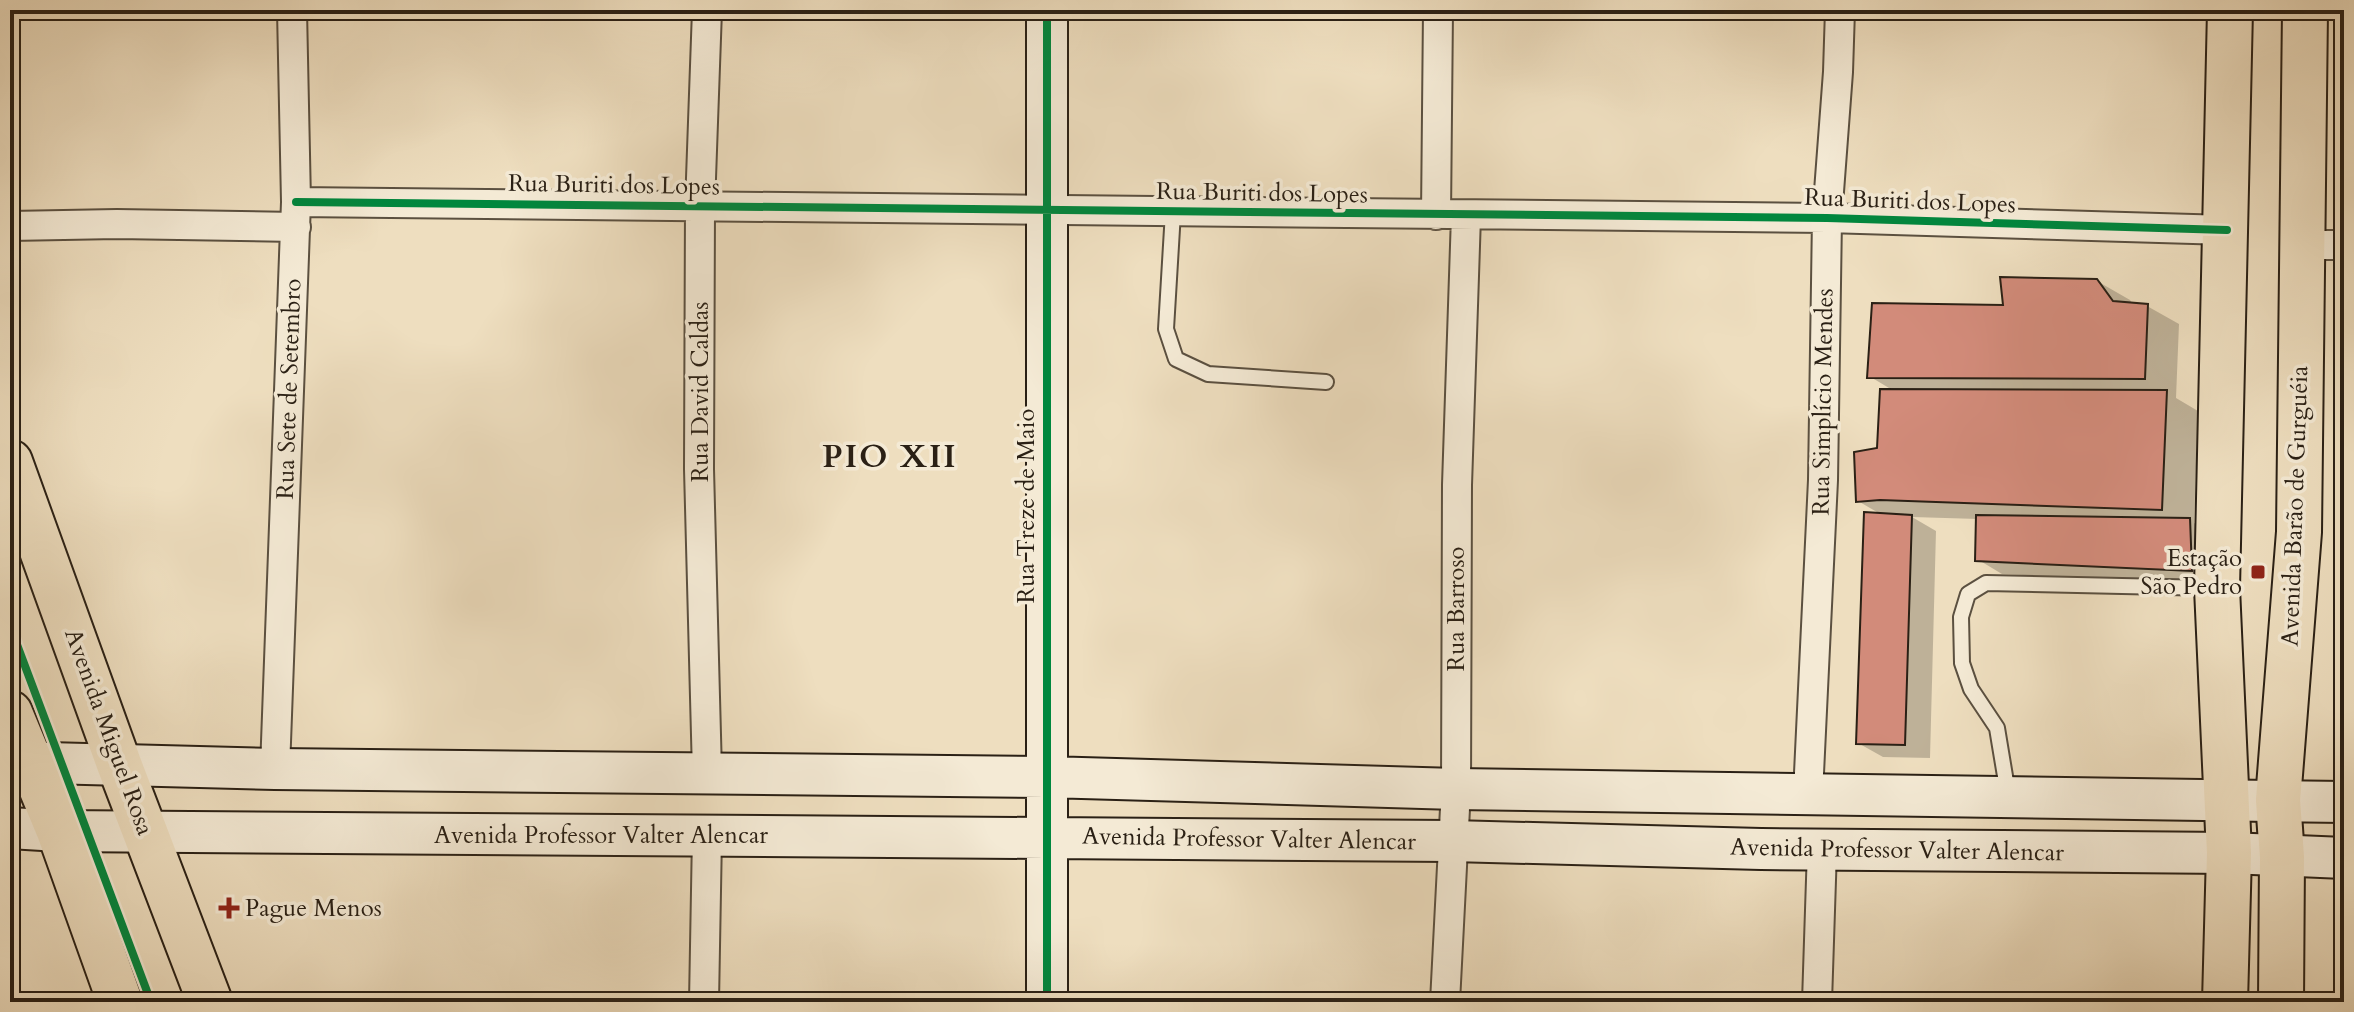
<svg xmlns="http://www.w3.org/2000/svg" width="2354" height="1012" font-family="Cardo,serif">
<rect width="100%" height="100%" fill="#eedebf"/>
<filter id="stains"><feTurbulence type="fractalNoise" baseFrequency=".0025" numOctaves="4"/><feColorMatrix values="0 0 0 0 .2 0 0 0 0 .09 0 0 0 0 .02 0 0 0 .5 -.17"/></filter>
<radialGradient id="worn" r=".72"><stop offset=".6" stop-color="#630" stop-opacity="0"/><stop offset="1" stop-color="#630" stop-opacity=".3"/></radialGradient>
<path fill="#0003" d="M2097,281L2130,300L2133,305L2147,306L2179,324L2176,398L2198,411L2194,523L2215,535L2217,584L2002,574L1977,559L1978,519L1912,517L1936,531L1930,758L1883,757L1858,743L1882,515L1858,501L1879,450L1894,391L1869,376L2005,307Z"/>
<path fill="#d28b7a" stroke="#2a2015" stroke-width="2" d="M2000,277L2097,279L2113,301L2148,304L2145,379L1867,378L1872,303L2003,305Z
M1880,389L2167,390L2162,510L1880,500L1856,502L1854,452L1877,448Z
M1864,512L1912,515L1905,745L1856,744Z
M1976,515L2190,518L2192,571L1975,561Z"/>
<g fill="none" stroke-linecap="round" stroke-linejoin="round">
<g stroke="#5b5040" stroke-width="18">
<path id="lane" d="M1173,212L1166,329L1176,359L1208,374L1326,382
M2008,794L1997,728L1971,689L1962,663L1961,617L1968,594L1986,583L2212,588"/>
</g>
<g stroke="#5b5040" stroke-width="32">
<path id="street" d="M296,202L1827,218L2227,230
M1436,215L1438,10
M10,226L117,224L296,227
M2302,245H2344
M275,769L296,202L292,10
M707,773L699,469L700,206L707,10
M1808,794L1823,480L1827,218L1838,72L1840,10
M704,1002L707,835
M1445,1002L1456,789L1457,485L1466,216
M1817,1002L1822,849"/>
</g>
<g stroke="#2a2015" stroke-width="44">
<path id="secondary" d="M10,762L275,769L1047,777L1456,789L2344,802
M10,828L59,831L1452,841L1761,849L2229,853L2344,858
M1047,1002V10"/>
</g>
<g stroke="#2a2015" stroke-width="48">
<path id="primary" d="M10,462L119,764L210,1002
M10,713L59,831L120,1002
M2225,1002L2229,853L2217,588L2230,10
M2281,1002L2282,857L2278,800L2299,532L2305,10"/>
</g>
<use href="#lane" stroke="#f4ead5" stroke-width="14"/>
<use href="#street" stroke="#f4ead5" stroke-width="28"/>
<use href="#secondary" stroke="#f4ead5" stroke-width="40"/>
<use href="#primary" stroke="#eedebf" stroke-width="44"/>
<g stroke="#f4ead5" stroke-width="13">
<path id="cycleway" d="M296,202L1827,218L2227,230
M10,626L151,1002
M1047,1002V10"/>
</g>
<use href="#cycleway" stroke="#00873e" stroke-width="8"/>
</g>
<g fill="#8f2418" stroke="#f4ead5" stroke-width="3">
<rect x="2250" y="564" width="16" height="16" rx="4"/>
<path d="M225 896h8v8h8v8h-8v8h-8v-8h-8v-8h8z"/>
</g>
<g text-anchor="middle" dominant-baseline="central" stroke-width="7" stroke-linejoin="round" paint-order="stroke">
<g font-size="24" fill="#2a2015" stroke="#f4ead5">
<text transform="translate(614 185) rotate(1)">Rua Buriti dos Lopes</text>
<text transform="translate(1262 193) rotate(1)">Rua Buriti dos Lopes</text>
<text transform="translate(1910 201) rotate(2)">Rua Buriti dos Lopes</text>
<text transform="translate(289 389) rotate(-88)">Rua Sete de Setembro</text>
<text transform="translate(700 392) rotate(-90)">Rua David Caldas</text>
<text transform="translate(1823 402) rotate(-89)">Rua Simplício Mendes</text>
<text transform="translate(1026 506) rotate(-90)">Rua Treze de Maio</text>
<text transform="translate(2295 506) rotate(-88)">Avenida Barão de Gurguéia</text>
<text transform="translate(1456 609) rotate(-90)">Rua Barroso</text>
<text transform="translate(109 732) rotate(70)">Avenida Miguel Rosa</text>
<text x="601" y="835">Avenida Professor Valter Alencar</text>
<text transform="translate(1249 839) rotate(1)">Avenida Professor Valter Alencar</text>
<text transform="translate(1897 850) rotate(1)">Avenida Professor Valter Alencar</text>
</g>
<g font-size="24" fill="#2a2015" stroke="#f4ead5" text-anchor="end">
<text x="2242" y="558">Estação<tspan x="2242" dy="28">São Pedro</tspan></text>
<text x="245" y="908" text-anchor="start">Pague Menos</text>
</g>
<g font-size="32" font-weight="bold" letter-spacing="2" fill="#2a2015" stroke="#f4ead5">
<text x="890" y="457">PIO XII</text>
</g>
</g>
<rect width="2354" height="1012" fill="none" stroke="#eedebf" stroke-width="40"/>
<rect x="12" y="12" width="2330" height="988" fill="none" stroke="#2a2015" stroke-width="4"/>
<rect x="20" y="20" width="2314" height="972" fill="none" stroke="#2a2015" stroke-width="2"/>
<rect width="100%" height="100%" filter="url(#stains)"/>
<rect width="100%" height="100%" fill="url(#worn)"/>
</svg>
